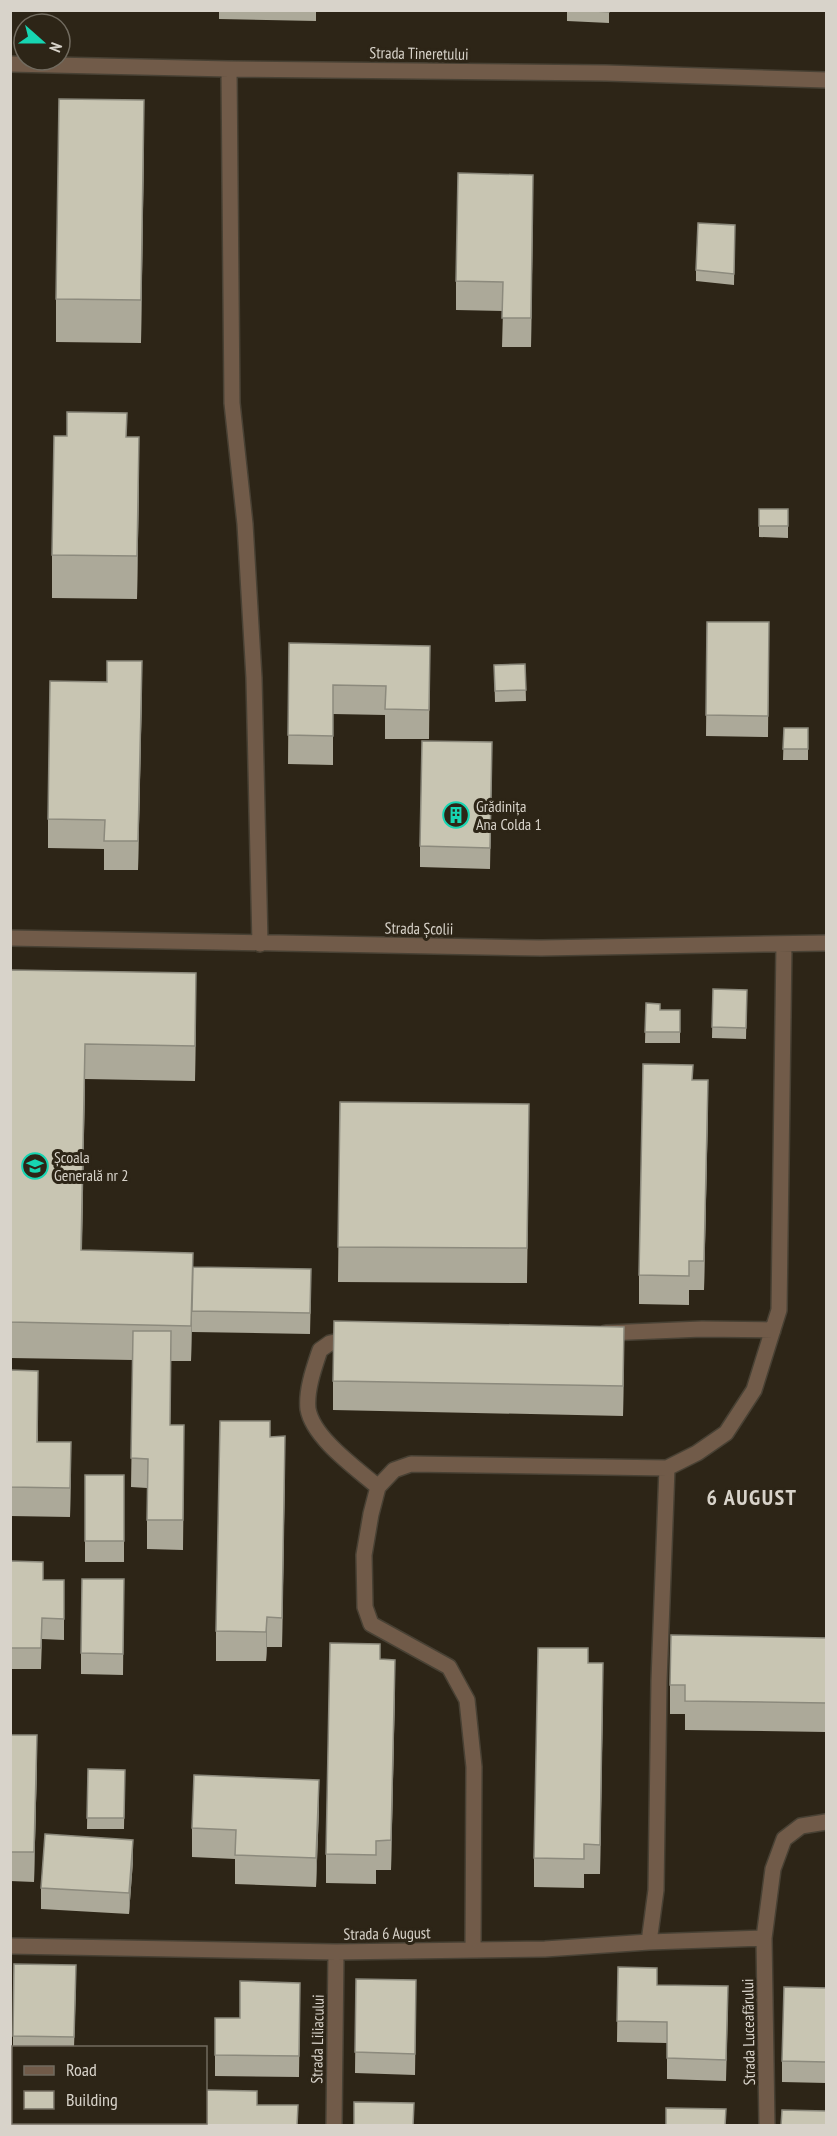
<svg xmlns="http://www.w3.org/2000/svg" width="837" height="2136" font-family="'PT Sans Narrow',sans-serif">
<rect width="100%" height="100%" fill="#2d2517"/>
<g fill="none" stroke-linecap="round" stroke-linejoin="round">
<g stroke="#484134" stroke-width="18">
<path id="minor" d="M10,64L229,69L606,73L826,80
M229,69L232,403L245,524L254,678L260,944
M10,938L541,948L826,943
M606,1333L702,1329L773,1330
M354,1338L330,1343L320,1350C314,1368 306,1390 308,1409C313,1438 356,1468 378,1487
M649,1942L656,1890L659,1681L667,1468
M10,1946L336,1952L545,1949L649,1942L764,1938
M473,1950L474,1767L467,1700L449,1667L371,1624L365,1607L364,1555L371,1514L378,1487L394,1470L411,1464L667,1468L697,1453L726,1433L754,1390L779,1310L784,944
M334,2126L336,1952
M767,2126L764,1938L773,1869L784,1839L801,1826L826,1822"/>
</g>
<use href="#minor" stroke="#715b49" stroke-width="15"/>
</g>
<path fill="#aca999" d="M219,10H316V21L219,19Z
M560,10H609V23L567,21V11Z
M144,143L141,343L56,342V299Z
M533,204L531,347H502L503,311L456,310V281Z
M735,225L734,285L696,281V270Z
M127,437L139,480L137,599L52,598V555Z
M759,509H788V538L759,537Z
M707,622H769L768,737L706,736Z
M289,643L430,646L429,739H385V715L333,714V765L288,764Z
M525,664L526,701L495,702L494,665Z
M142,690L138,870H104V849L48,848V819Z
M784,728H808V760H783Z
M492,763L490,869L420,867V846Z
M10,970L196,1009L195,1081L85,1079L82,1250L193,1267L311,1290L310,1334L192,1332V1326L191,1361H171L170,1425L184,1454L183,1550L147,1549V1488L131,1487L133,1360L10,1358Z
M713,989L747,990L746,1039L712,1038Z
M646,1003L660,1010H680V1043H645Z
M693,1080L708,1109L704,1290H689V1305L639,1304V1275Z
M340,1102L529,1139L527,1283L338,1282Z
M624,1356L623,1416L333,1410V1381Z
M10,1370L38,1371V1442L71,1471L70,1517L10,1516Z
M270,1437L285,1466L282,1647H267L266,1661H216V1631Z
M85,1475H124V1562H85Z
M10,1561L43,1580H64V1640L42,1639L41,1669H10Z
M124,1579L123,1675L81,1674V1653Z
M826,1638V1732L685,1730V1714H670V1685Z
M588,1663L603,1693L600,1874H584V1888L534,1887V1858Z
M395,1689L391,1870H376V1884L326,1883V1854Z
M10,1735L37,1764L34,1882L10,1881Z
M88,1769L125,1770L124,1829H87Z
M319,1809L316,1887L235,1884V1859L192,1857V1828Z
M133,1861L129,1914L41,1909V1888Z
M618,1967L657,1985L728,2007L726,2081L667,2079V2043L617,2042Z
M356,1979L416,2001L415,2075L355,2073Z
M76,1986L74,2048H14V2057H13V2036Z
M826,1988V2083L782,2082V2061Z
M300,2004L299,2077L215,2076V2018H240Z"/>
<path fill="#8c8a7d" d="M144,100V143L141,343V300Z
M533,175V204L531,347V318Z
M139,437V480L137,599V556Z
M142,661V690L138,870V841Z
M196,973V1009L195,1081V1046Z
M85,1044V1079L81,1286V1250Z
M708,1080V1109L704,1290V1261Z
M193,1253L192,1311L191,1361V1326Z
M624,1327V1356L623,1416V1386Z
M285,1436V1466L282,1647V1618Z
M71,1442V1471L70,1517V1488Z
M267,1617V1647L266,1661V1632Z
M395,1660V1689L391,1870V1840Z
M603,1663V1693L600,1874V1845Z
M37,1735V1764L34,1882V1852Z
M319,1780V1809L316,1887V1858Z
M133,1840V1861L129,1914V1893Z"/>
<path fill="#c8c5b2" stroke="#8c8a7d" stroke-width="1.5" d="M579,10H609V12Z
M59,99L144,100L141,300L56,299Z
M458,173L533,175L531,318H502L503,282L456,281Z
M698,223L735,225L734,274L696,270Z
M67,412L127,413L126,437H139L137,556L52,555L54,436H67Z
M759,509H788V526H759Z
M707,622H769L768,716L706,715Z
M289,643L430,646L429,710L385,709L386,686L333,685V736L288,735Z
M107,661H142L138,841H104L105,820L48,819L50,681L107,682Z
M525,664L526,690L495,691L494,665Z
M784,728H808V749H783Z
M422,741L492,742L490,848L420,846Z
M10,970L196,973L195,1046L85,1044L81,1250L193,1253L191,1326L10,1322Z
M713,989L747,990L746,1028L712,1027Z
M646,1003L660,1004V1010H680V1032H645Z
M643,1064L693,1065L692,1080H708L704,1261H689V1276L639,1275Z
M340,1102L529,1104L527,1248L338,1247Z
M193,1267L311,1269L310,1313L192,1311Z
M334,1321L624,1327L623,1386L333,1381Z
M133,1331H171L170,1425H184L183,1520H147L148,1459L131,1458Z
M10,1370L38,1371L37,1442H71L70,1488L10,1487Z
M220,1421H270V1437L285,1436L282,1618L267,1617L266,1632L216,1631Z
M85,1475H124V1541H85Z
M10,1561L43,1562V1580H64V1619L42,1618L41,1648H10Z
M82,1579H124L123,1654L81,1653Z
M671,1635L826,1638V1703L685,1701V1685H670Z
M330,1643L380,1644V1659L395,1660L391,1840L376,1841V1855L326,1854Z
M538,1648H588V1663H603L600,1845L584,1844V1859L534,1858Z
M10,1735H37L34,1852H10Z
M88,1769L125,1770L124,1818H87Z
M194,1775L319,1780L316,1858L235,1855L236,1830L192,1828Z
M45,1834L133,1840L129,1893L41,1888Z
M14,1964L76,1965L74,2037L13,2036Z
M618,1967L657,1968V1985L728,1986L726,2060L667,2058V2022L617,2021Z
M356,1979L416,1980L415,2054L355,2052Z
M240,1981L300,1983L299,2056L215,2055V2018H240Z
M784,1987L826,1988V2062L782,2061Z
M206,2090L257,2091V2105H298L297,2126H188L189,2122H206Z
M354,2102L414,2103L413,2126H354Z
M666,2108L726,2109L725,2126H666Z
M782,2110L826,2111V2126H781Z"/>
<defs>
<g id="building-ring" transform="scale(1.35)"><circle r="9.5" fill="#2d2517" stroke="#17d5b2" stroke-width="1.5"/><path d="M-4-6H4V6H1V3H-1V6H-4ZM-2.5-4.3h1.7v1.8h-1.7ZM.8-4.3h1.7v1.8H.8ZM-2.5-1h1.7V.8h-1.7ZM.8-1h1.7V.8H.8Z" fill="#17d5b2"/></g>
<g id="school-ring" transform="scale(1.35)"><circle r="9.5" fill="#2d2517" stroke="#17d5b2" stroke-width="1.5"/><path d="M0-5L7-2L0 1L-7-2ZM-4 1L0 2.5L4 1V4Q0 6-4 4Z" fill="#17d5b2"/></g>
</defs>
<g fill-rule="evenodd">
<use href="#building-ring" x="456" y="815"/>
<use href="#school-ring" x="35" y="1166"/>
</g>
<g text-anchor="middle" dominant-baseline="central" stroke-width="6" stroke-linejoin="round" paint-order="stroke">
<g font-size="16" fill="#d8d3ca" stroke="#2d2517">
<text transform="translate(419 53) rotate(1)">Strada Tineretului</text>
<text transform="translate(419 928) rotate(1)">Strada Școlii</text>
<text transform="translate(387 1933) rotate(-1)">Strada 6 August</text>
<text transform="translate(748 2032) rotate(-91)">Strada Luceafărului</text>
<text transform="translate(317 2039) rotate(-89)">Strada Liliacului</text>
</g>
<g font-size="16" fill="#d8d3ca" stroke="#2d2517" text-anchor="start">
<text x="476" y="806">Grădinița<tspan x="476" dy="18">Ana Colda 1</tspan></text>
<text x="54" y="1157">Școala<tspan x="54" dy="18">Generală nr 2</tspan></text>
</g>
<g font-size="22" font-weight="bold" letter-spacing="1.5" fill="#d8d3ca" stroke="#2d2517">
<text x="752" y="1497">6 AUGUST</text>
</g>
</g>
<rect width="837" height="2136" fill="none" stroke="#d8d3ca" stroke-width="24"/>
<rect x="12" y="2046" width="195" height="78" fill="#2d2517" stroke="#716b5f" stroke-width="1.5"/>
<rect x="24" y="2066" width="30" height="9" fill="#715b49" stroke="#716b5f" stroke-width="1.5"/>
<text x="66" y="2076" font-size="18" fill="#d8d3ca">Road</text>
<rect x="24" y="2091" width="30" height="18" fill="#c8c5b2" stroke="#716b5f" stroke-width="1.5"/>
<text x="66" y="2106" font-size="18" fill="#d8d3ca">Building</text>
<g transform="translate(42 42) rotate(111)"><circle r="28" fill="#2d2517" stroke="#716b5f" stroke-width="1.5"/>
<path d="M0-4.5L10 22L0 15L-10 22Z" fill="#17d5b2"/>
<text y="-9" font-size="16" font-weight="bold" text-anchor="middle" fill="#d8d3ca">N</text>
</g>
</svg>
